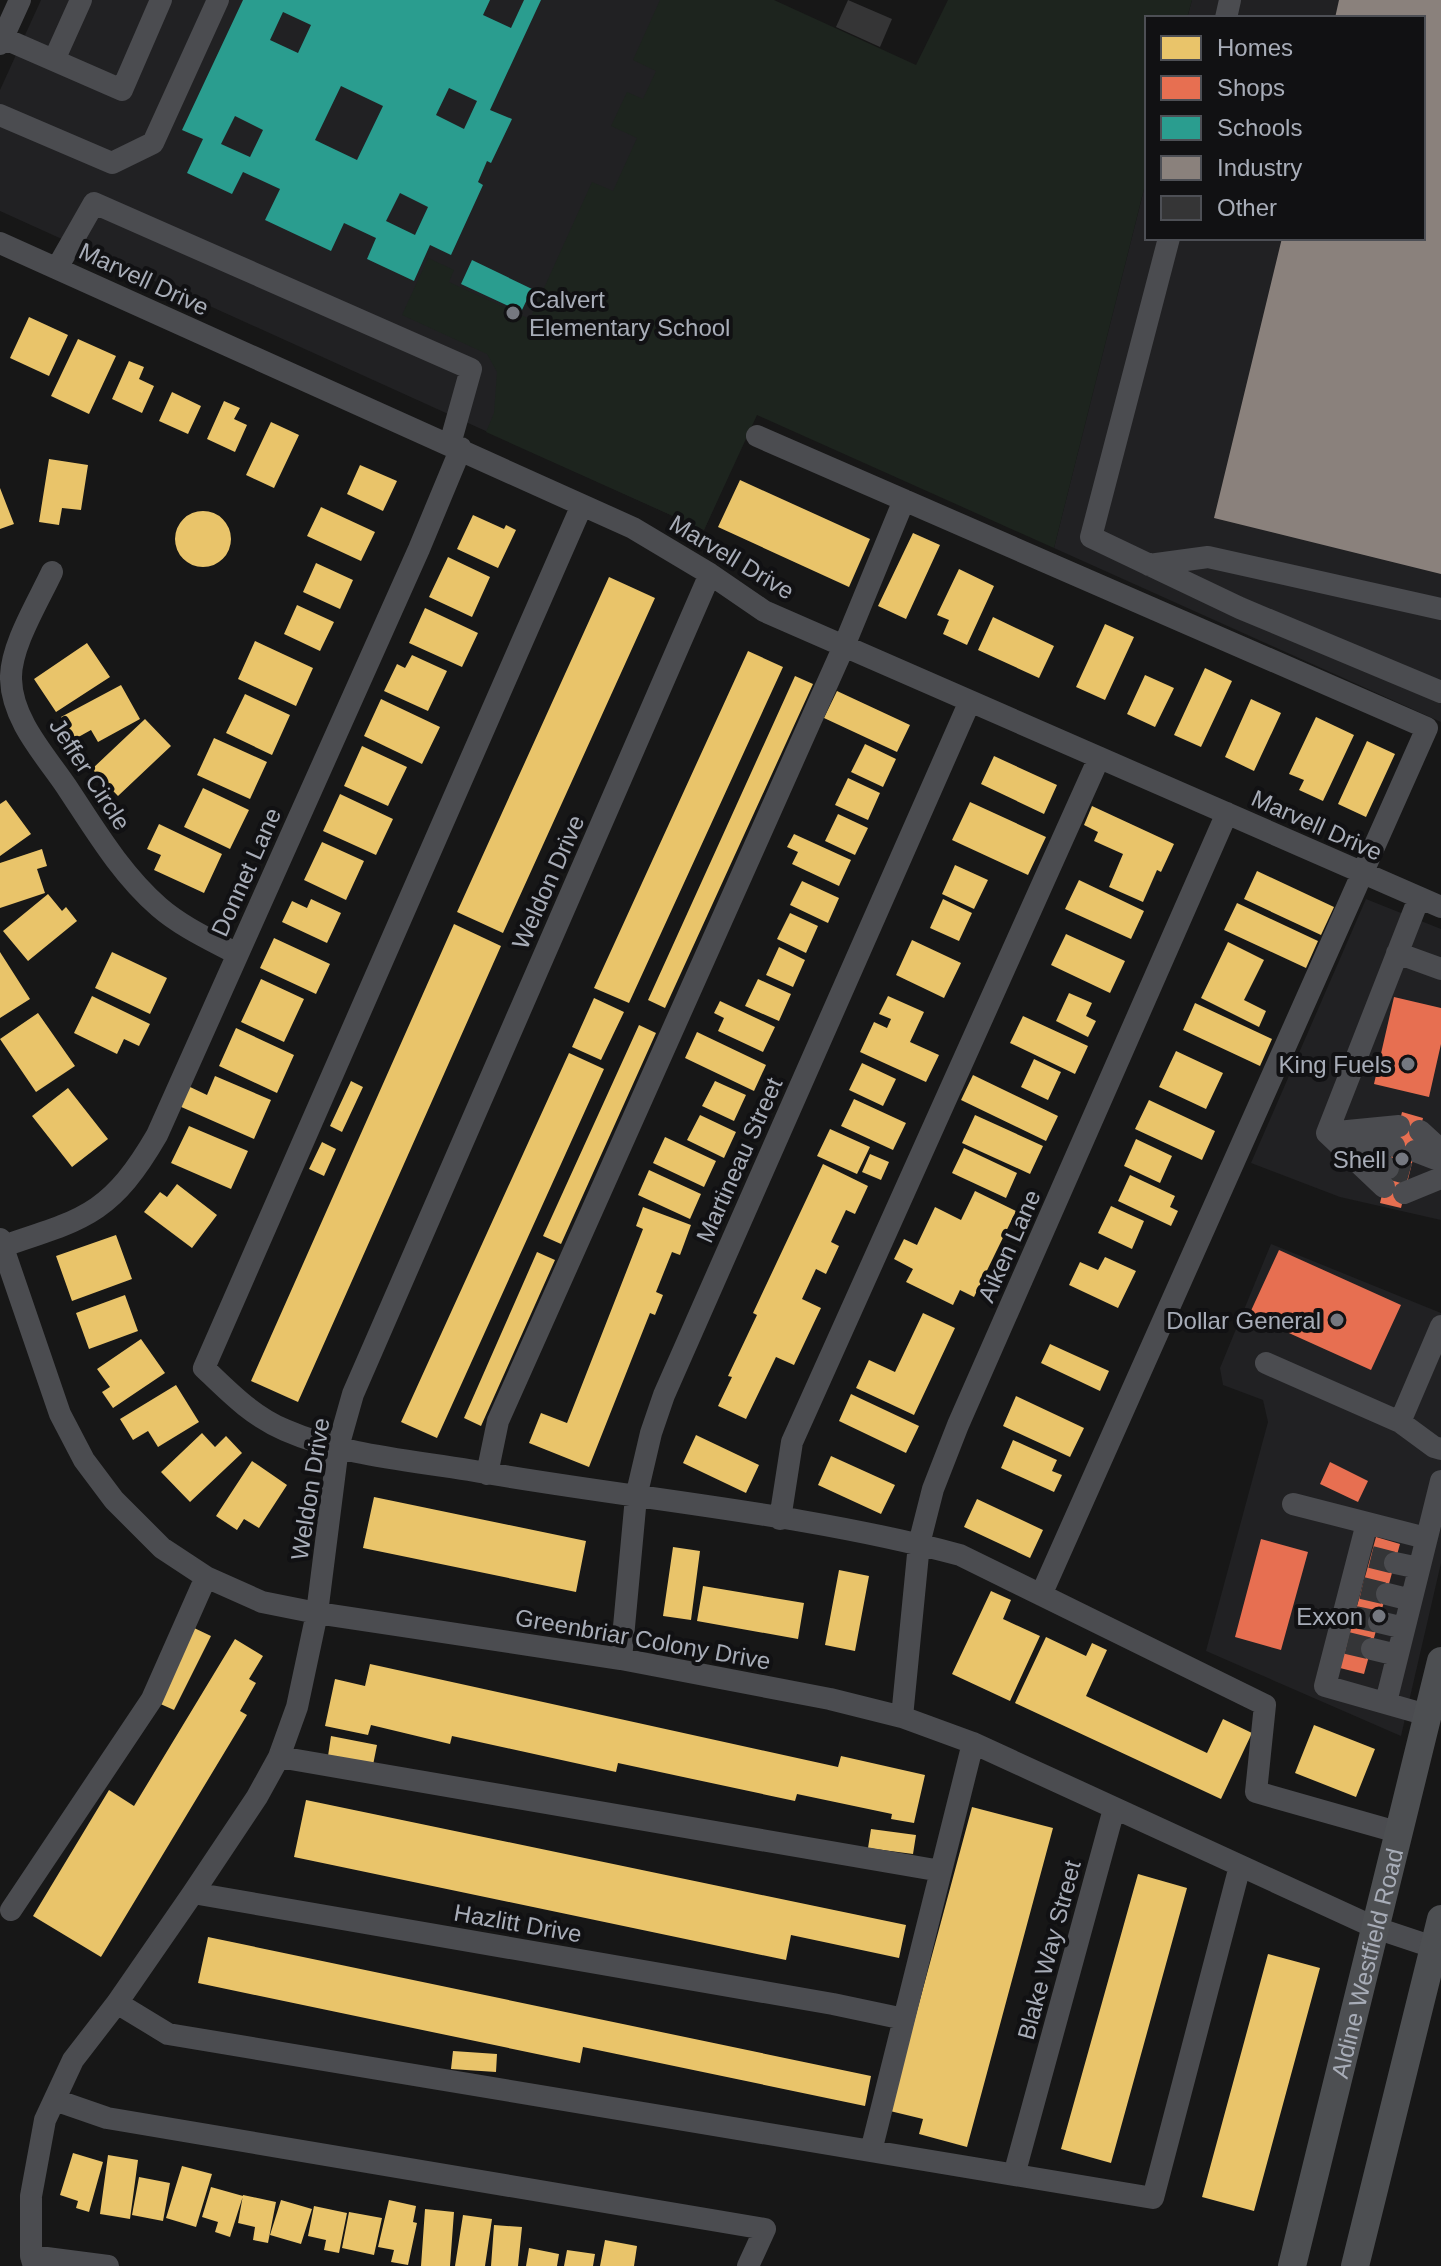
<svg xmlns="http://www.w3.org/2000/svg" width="1441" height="2266" font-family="Helvetica,sans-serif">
<rect width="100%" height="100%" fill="#171717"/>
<path fill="#212123" d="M41,0H774L756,414L704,530L0,211V90Z
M1192,0H1441V722L1054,548L1147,177V238H1423V18H1187Z
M1366,899L1441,929V1220L1340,1197L1251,1163Z
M1271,1244L1441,1313V1563L1401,1736L1206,1651L1268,1422L1263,1400L1223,1385L1220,1368Z"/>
<path fill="#1d241e" d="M660,0H774L916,65L948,0H1192L1187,18H1147V177L1054,548L757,415L704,530L486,432L494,413L497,372L487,354L402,315L428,258L454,270L449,282L530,319L592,182L613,191L637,138L611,126L627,92L643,99L656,71L633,60Z"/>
<path fill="#e9c46a" d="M29,317L68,335L49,376L10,358Z
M78,339L116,356L89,414L51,396Z
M129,361L144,367L139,379L154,386L142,413L112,399Z
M172,392L201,406L188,434L159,421Z
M224,401L240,408L234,419L247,425L235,452L207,439Z
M271,422L299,435L274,488L246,475Z
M49,459L88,465L81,510L62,508L59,525L39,522Z
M360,465L397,481L383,511L347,494Z
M740,480L870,539L849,587L718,527Z
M0,488L14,524L0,529Z
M321,507L375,532L361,561L307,536Z
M175 539a28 28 0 1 1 56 0a28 28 0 1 1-56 0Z
M473,515L504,529L506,525L516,530L498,568L457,549Z
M913,533L940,545L906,619L878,606Z
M448,557L490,577L472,617L429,597Z
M316,563L353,580L340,609L303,592Z
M959,569L994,586L967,645L943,634L949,620L937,615Z
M609,577L655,598L503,933L457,912Z
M297,605L334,622L320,651L284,634Z
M425,608L478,633L462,667L409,643Z
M993,617L1054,646L1039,678L978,650Z
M1105,624L1134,637L1105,700L1076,687Z
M255,641L313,668L296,706L238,679Z
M87,643L110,677L56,712L34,679Z
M748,651L783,667L629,1003L594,988Z
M412,655L447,671L428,711L384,691L397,664L405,668Z
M1205,668L1232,681L1201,747L1174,735Z
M1145,675L1174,688L1155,727L1127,714Z
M795,676L813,684L665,1008L648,1000Z
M121,685L140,719L98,742L91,730L73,740L61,717Z
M837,691L910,725L897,752L824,718Z
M245,694L290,715L272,755L226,733Z
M381,699L440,727L422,764L364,736Z
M1251,699L1281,713L1254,771L1225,757Z
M1316,717L1354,735L1323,801L1299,790L1304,780L1289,774Z
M145,719L171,746L118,796L92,769Z
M214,738L267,762L250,799L197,775Z
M1367,741L1395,754L1366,817L1338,804Z
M865,744L896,759L883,787L851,772Z
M362,746L407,767L388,806L344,786Z
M994,756L1057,785L1044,814L981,784Z
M848,778L880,793L868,820L835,805Z
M203,788L249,810L230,849L184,827Z
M340,794L393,819L376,855L323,831Z
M6,800L31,834L0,856V804Z
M970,802L1046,837L1028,875L952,840Z
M1092,806L1174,844L1161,872L1157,870L1143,902L1109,887L1123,854L1094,841L1098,832L1084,825Z
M838,814L868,828L855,855L825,841Z
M159,824L222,854L204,893L154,870L161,855L147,849Z
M794,834L851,860L839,886L792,864L798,852L787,847Z
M322,842L364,861L346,900L304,880Z
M42,849L47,866L37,869L45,893L0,908V863Z
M955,865L988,880L974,909L942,894Z
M1257,871L1334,907L1321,935L1244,899Z
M1079,880L1144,911L1131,939L1065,909Z
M802,881L839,898L828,923L790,905Z
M48,894L62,911L66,907L77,921L28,961L3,931Z
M311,899L341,913L327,943L282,922L292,901L307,908Z
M943,899L972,913L959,941L930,928Z
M1237,903L1318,941L1306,968L1224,930Z
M790,913L818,926L806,953L777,939Z
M454,924L501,946L298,1402L251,1381Z
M1066,934L1125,961L1110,993L1051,965Z
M274,938L330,964L316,994L260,968Z
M912,940L961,963L944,998L896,975Z
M1228,942L1264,960L1244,1000L1266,1011L1259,1027L1201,998Z
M779,947L805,960L793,987L766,975Z
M0,952L30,999L0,1018Z
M112,952L167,978L150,1014L95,988Z
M261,979L304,999L284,1042L241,1022Z
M758,979L791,994L779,1021L745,1006Z
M1069,993L1092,1003L1086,1016L1096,1021L1088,1037L1056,1021Z
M92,996L150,1024L139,1046L124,1039L117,1054L74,1033Z
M888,996L924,1012L910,1042L939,1055L926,1082L860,1052L874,1022L887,1028L891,1019L879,1014Z
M594,998L624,1012L601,1060L572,1047Z
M720,1001L775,1027L763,1052L718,1031L724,1018L714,1013Z
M1195,1003L1272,1039L1260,1066L1183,1030Z
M38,1013L75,1066L36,1092L0,1039Z
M1023,1016L1088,1046L1075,1074L1010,1043Z
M639,1025L656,1033L561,1244L543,1236Z
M236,1028L294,1055L277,1093L219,1066Z
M697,1032L766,1065L754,1091L685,1058Z
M1176,1051L1223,1073L1206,1109L1159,1087Z
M569,1053L604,1069L437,1438L401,1422Z
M1034,1059L1061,1072L1048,1100L1021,1087Z
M862,1063L896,1079L883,1106L849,1090Z
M973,1075L1058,1116L1046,1141L961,1100Z
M215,1076L271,1100L254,1139L179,1106L188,1086L207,1095Z
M351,1081L363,1087L342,1132L330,1126Z
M715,1081L746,1095L734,1121L702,1106Z
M68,1088L108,1139L72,1167L32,1116Z
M854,1099L906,1123L893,1150L841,1126Z
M1149,1100L1215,1131L1202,1160L1135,1129Z
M700,1115L736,1132L724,1158L687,1140Z
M975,1115L1043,1146L1030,1174L962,1143Z
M189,1126L248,1151L231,1189L171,1163Z
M830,1129L870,1147L857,1174L817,1156Z
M665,1137L716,1161L704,1187L653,1163Z
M1136,1139L1172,1156L1160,1183L1124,1166Z
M322,1142L336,1149L324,1176L309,1169Z
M964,1148L1017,1173L1006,1198L952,1173Z
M870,1154L889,1162L881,1180L862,1172Z
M823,1164L868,1186L855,1214L846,1210L831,1242L839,1246L826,1274L816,1269L802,1299L821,1308L794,1365L776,1357L746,1419L718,1406L732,1377L728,1376L757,1315L753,1313Z
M649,1170L701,1194L690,1219L638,1195Z
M1130,1175L1175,1196L1170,1207L1178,1211L1171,1226L1118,1201Z
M177,1184L217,1215L192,1248L144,1212L160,1192L167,1197Z
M975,1191L1016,1211L974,1297L960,1290L953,1305L906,1282L913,1269L894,1259L904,1239L917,1245L935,1207L961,1220Z
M1111,1206L1144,1221L1132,1249L1098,1233Z
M643,1207L691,1225L680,1255L672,1252L656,1292L663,1295L655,1315L650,1313L589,1467L529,1443L541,1413L567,1423L643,1229L636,1226Z
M116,1235L132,1279L72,1301L56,1256Z
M537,1252L555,1260L481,1426L464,1418Z
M1105,1257L1136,1271L1118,1308L1069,1285L1080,1262L1098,1270Z
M125,1295L138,1331L89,1349L76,1313Z
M923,1313L955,1328L914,1415L856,1388L869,1360L895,1372Z
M141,1339L165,1373L113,1408L102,1392L110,1387L97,1369Z
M1050,1344L1109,1371L1100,1391L1041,1363Z
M176,1385L199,1422L158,1447L148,1431L133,1440L120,1419Z
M851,1394L919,1426L906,1453L839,1421Z
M1016,1396L1084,1428L1070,1457L1003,1426Z
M202,1433L215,1447L226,1436L242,1453L190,1502L161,1472Z
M696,1435L759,1465L746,1493L683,1463Z
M1013,1440L1057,1460L1052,1471L1062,1475L1054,1492L1001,1468Z
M831,1456L895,1485L881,1514L818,1485Z
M252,1461L287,1485L259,1528L244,1519L237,1530L216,1516Z
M374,1497L586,1541L576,1592L363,1548Z
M977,1499L1043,1530L1030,1558L964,1527Z
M673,1547L700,1551L691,1620L663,1616Z
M839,1570L869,1576L855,1651L825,1645Z
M703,1586L804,1603L798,1639L697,1621Z
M991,1591L1011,1600L1003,1619L1040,1636L1010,1701L952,1674Z
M192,1627L211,1636L174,1710L156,1702Z
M1046,1637L1086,1656L1092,1643L1107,1650L1086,1696L1207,1753L1223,1719L1252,1733L1221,1799L1015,1703Z
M235,1639L263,1656L249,1679L256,1683L240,1711L247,1715L101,1957L33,1916L109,1790L134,1806Z
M370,1664L838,1767L841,1756L925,1775L914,1823L891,1819L892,1814L797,1794L795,1801L618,1763L616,1772L452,1736L450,1744L371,1725L368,1735L325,1726L335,1679L365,1686Z
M1314,1725L1375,1749L1356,1797L1295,1773Z
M331,1736L377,1745L373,1765L328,1756Z
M306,1800L906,1925L899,1958L791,1935L786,1960L294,1857Z
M972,1807L1053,1828L967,2147L919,2134L923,2119L890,2111Z
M871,1829L916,1835L913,1854L868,1848Z
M1138,1874L1187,1888L1111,2163L1061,2149Z
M208,1937L871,2076L865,2106L583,2047L580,2063L198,1983Z
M1268,1954L1320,1968L1254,2211L1202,2197Z
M453,2051L497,2054L496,2072L451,2069Z
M73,2153L103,2162L89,2212L76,2208L78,2201L60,2195Z
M108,2155L138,2160L130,2219L100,2214Z
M182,2166L212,2174L196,2227L166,2218Z
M139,2177L170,2183L163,2221L132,2215Z
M211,2187L243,2196L230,2237L215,2232L218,2222L202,2217Z
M243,2195L276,2202L268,2243L253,2240L255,2227L238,2223Z
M281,2200L312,2209L301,2244L270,2235Z
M389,2200L416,2206L413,2222L417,2223L408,2265L391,2262L394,2250L378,2247Z
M314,2206L347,2213L339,2253L324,2250L326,2240L308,2236Z
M425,2209L454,2212L450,2266H421Z
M349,2212L382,2218L374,2255L342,2248Z
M463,2215L492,2219L485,2266H455Z
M494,2225L522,2227L518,2266H491Z
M605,2240L637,2246L634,2266H600Z
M529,2248L559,2254L557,2266H526Z
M567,2250L595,2254L593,2266H564Z"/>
<path fill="#e76f51" d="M1394,997L1441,1008V1044L1429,1097L1374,1084Z
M1402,1112L1423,1118L1401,1208L1380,1203Z
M1279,1250L1401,1305L1371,1370L1249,1315Z
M1330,1462L1368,1481L1358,1502L1320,1484Z
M1376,1537L1400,1544L1364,1674L1340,1668Z
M1261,1539L1308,1552L1281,1650L1235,1637Z"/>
<path fill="#2a9d8f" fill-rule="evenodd" d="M243,0H490L483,15L511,28L524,0H541L490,110L512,119L491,163L487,161L478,182L483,185L451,255L430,245L414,281L367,259L376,238L344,223L331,251L265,220L280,189L243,172L232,194L187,173L203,139L182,130ZM283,12L311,25L298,53L270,40ZM341,86L383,106L357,160L315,140ZM449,88L477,101L464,129L436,115ZM235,116L263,130L250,157L221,144ZM400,193L428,207L415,235L386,221Z
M472,260L532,289L521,312L461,284Z"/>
<path fill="#8a817c" d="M1339,0H1441V574L1214,518L1282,238H1423V18H1335Z"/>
<path fill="#353536" d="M848,0L892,19L880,47L836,27Z"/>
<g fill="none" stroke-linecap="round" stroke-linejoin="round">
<path stroke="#343537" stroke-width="22" stroke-dasharray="22 11" stroke-linecap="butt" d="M1388,1168L1409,1174
M1371,1557L1395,1563
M1362,1588L1387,1594
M1355,1617L1379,1622
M1347,1643L1372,1649"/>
<path stroke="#4b4c50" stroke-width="22" d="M1226,18L1230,0
M3,38L122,90L161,0
M0,44L20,0
M54,60L81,0
M0,115L112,163L153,143L218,0
M1169,238L1091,537L1240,608L1441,692
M0,243L633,528L710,574L764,611L1441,907
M57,268L94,203L471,369L450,444
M757,436L1427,728L1041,1595
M582,505L204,1368C229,1392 252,1416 285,1430C342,1455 408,1460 469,1470C632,1499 800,1512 960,1555L1265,1705L1256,1792L1397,1832
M1149,565L1208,557L1441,609
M52,572C38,602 10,647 11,679C12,720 45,755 66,786C94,828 120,873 159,907C182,927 211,940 237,954
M1397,953L1441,969
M1399,1126L1327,1133L1419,898
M1420,1131L1441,1150
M1327,1133L1384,1187
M1352,1138L1394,1146
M1356,1150L1388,1168
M1415,1151L1441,1161
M1404,1193L1441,1178
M0,1239L60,1414L84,1460L114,1500L162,1548L206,1577L262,1602L317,1613L621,1659L830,1699L902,1717L973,1743L1376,1928L1436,1948
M3,1246C85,1219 111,1214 157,1135L419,549L461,448
M1266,1363L1400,1422L1434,1447L1441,1449
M1400,1422L1441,1326
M487,1474L498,1421L844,646L904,500
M1293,1504L1426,1538
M780,1519L792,1442L1099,758
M1367,1523L1325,1686L1427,1715
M1395,1563L1419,1568
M1387,1594L1411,1600
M1379,1622L1404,1628
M1372,1649L1397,1655
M621,1659L636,1497L651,1433L664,1395L970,701
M1386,1702L1441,1481
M902,1717L919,1544L933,1489L958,1425L1227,813
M279,1757L941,1871
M193,1893L833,2004L904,2019
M11,1910L152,1699L206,1577
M117,2003L168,2034L1153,2198L1240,1866
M55,2100L107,2118L765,2229L748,2266
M871,2151L973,1743
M1014,2175L1114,1809
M31,2256L108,2266
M34,2266L31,2256V2196L45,2120L73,2060L117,2003L193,1893L257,1797L279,1757L297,1707L317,1613L338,1447L353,1394L710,574"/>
<g stroke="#4d4f52" stroke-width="28">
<path id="s1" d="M1292,2266L1441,1661"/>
<path d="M1355,2266L1441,1919"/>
</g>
</g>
<g fill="#757880" stroke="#111113" stroke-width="3">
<circle cx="513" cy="313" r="8"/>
<circle cx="1408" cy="1064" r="8"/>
<circle cx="1402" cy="1159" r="8"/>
<circle cx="1337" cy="1320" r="8"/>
<circle cx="1379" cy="1616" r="8"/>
</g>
<g text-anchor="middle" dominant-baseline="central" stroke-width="8" stroke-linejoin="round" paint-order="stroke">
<g font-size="24" fill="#a8adb8" stroke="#111113">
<text transform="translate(144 279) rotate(25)">Marvell Drive</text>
<text transform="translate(732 557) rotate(31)">Marvell Drive</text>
<text transform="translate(90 774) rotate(57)">Jeffer Circle</text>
<text transform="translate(1317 825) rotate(24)">Marvell Drive</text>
<text transform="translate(246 872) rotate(-66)">Donnet Lane</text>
<text transform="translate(548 882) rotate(-66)">Weldon Drive</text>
<text transform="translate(739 1160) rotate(-66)">Martineau Street</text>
<text transform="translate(1009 1246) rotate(-66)">Aiken Lane</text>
<text transform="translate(310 1489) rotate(-81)">Weldon Drive</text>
<text transform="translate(643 1639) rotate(10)">Greenbriar Colony Drive</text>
<text transform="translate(518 1923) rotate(10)">Hazlitt Drive</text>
<text transform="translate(1049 1950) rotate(-75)">Blake Way Street</text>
<text stroke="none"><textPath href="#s1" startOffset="312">Aldine Westfield Road</textPath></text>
</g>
<g font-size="24" fill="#a8adb8" stroke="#111113" text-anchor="end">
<text x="529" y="299" text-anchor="start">Calvert<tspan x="529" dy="28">Elementary School</tspan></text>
<text x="1392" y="1064">King Fuels</text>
<text x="1386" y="1159">Shell</text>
<text x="1321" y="1320">Dollar General</text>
<text x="1363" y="1616">Exxon</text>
</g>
</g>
<rect x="1145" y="16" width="280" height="224" fill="#111113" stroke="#4d4f55" stroke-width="2"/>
<rect x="1161" y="36" width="40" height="24" fill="#e9c46a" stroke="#4d4f55" stroke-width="2"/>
<text x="1217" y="56" font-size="24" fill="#a8adb8">Homes</text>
<rect x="1161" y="76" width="40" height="24" fill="#e76f51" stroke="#4d4f55" stroke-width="2"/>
<text x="1217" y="96" font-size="24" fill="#a8adb8">Shops</text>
<rect x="1161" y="116" width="40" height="24" fill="#2a9d8f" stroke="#4d4f55" stroke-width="2"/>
<text x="1217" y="136" font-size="24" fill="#a8adb8">Schools</text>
<rect x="1161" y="156" width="40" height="24" fill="#8a817c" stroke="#4d4f55" stroke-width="2"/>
<text x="1217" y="176" font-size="24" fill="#a8adb8">Industry</text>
<rect x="1161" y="196" width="40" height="24" fill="#353536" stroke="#4d4f55" stroke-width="2"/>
<text x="1217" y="216" font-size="24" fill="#a8adb8">Other</text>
</svg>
